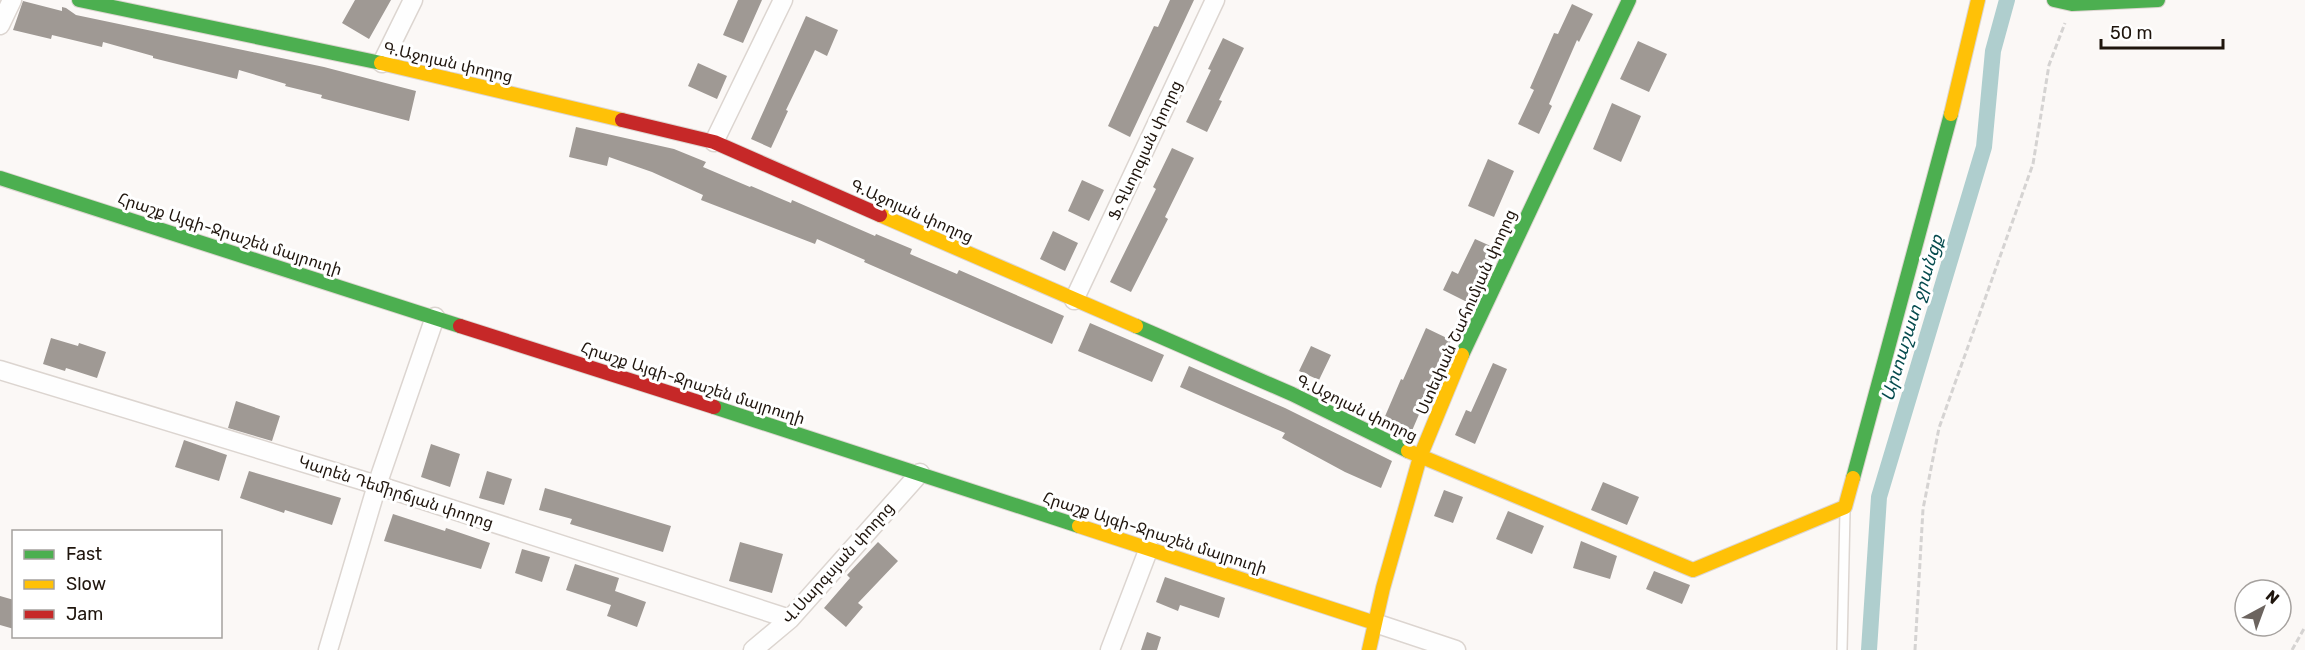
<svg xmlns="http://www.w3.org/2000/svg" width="2305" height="650" font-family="Rubik,'Noto Sans Armenian',sans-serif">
<rect width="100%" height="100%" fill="#fbf8f6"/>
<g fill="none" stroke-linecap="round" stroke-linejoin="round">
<path stroke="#afcece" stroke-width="16" d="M1869,650L1879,497L1984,147L1993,51L2007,0"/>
</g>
<path fill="#9f9994" d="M355,0H391L369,39L342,23Z
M738,0H762L743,43L723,35Z
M1170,0H1194L1130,137L1108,126L1154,26L1158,27Z
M23,1L62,11V7L66,8L76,15L324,67L416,91L409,121L321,98L322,95L285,86L286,84L239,70L237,79L153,58V56L103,42L102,47L52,35L51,39L13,30Z
M1572,4L1593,14L1579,42L1577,40L1549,104L1552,106L1539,134L1518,124L1534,90L1530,88L1554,33L1558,34Z
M806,16L838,30L827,56L815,50L786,110L788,111L771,148L751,139Z
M1223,38L1244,48L1219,100L1222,101L1207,132L1186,122L1211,70L1208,69Z
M1638,41L1667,54L1649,92L1620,79Z
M698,63L727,76L717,99L688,86Z
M1612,103L1641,116L1621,162L1593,149Z
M576,127L674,149L706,162L703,167L750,187L751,186L791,203L792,200L875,236L876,234L912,249L910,254L957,274L959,270L1064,316L1052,344L864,262L865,260L817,239L815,244L701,200L703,195L652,172L609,157L607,166L569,157Z
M1172,148L1194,158L1165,217L1168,219L1131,292L1110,282L1156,189L1153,187Z
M1488,159L1514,171L1494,217L1468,206Z
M1082,180L1104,190L1089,221L1068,211Z
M1053,231L1078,243L1065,271L1040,259Z
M1475,239L1495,248L1469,303L1443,290L1452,271L1458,274Z
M1090,323L1164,355L1152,382L1078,351Z
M1426,328L1451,340L1411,433L1383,421L1401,379L1403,380Z
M51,338L78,346L79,343L106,352L97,378L66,368L65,371L43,364Z
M1311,346L1331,355L1319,380L1299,371Z
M1493,363L1507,369L1475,444L1455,435L1466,410L1471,412Z
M1189,366L1285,408L1392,461L1381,488L1345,472L1282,438L1285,433L1180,387Z
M236,401L280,416L272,441L228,428Z
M184,440L227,455L219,481L175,467Z
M431,444L460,454L450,487L421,477Z
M249,471L341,498L332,525L285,510L284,513L240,498Z
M487,471L512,479L504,505L479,498Z
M1603,482L1639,497L1627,525L1591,510Z
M545,488L671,526L663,552L570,524L572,519L539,510Z
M1444,490L1463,497L1453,523L1434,516Z
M1508,511L1544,526L1532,554L1496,539Z
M393,514L445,531L446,528L490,543L481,569L384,541Z
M1581,541L1617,556L1610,579L1573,568Z
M740,542L783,554L772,593L729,581Z
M878,542L898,561L858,603L863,607L846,627L824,608L850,578L847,575Z
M522,549L550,557L542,582L515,573Z
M575,564L619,578L615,591L646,602L637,627L607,616L611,605L566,590Z
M1654,571L1690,585L1682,604L1646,589Z
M1165,577L1225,598L1219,618L1180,605L1178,611L1156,602Z
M0,596L14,600V629L0,625Z
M1147,632L1161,637L1157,650H1141Z"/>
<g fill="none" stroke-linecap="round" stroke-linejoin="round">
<g stroke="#dcd5d0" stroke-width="12">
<path id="lane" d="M1842,650L1845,511"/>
</g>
<g stroke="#dcd5d0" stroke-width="21">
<path id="street" d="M0,25L12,0
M382,63L413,0
M714,142L783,0
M1074,300L1215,0
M0,370L377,485L790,619
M1375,623L1456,650
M328,650L377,485L435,317
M753,650L790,619L920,473
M1110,650L1149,548"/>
</g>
<g stroke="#dcd5d0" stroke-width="16">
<path id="fast" d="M79,0L381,63
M2054,0L2072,4L2158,0
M0,178L460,326
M1136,326L1292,394L1408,451
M1462,355L1629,0
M714,407L1079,526
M1853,478L1951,114"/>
</g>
<g stroke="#dcd5d0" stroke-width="16">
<path id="slow" d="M381,63L622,120
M1951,114L1978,0
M880,215L1136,326
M1408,451L1693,570L1845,507L1853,478
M1079,526L1375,623
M1369,650L1383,588L1420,457L1462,355"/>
</g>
<g stroke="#dcd5d0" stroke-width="16">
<path id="jam" d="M622,120L714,142L880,215
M460,326L714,407"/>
</g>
<path stroke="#d5d3d2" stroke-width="3" stroke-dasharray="6 3" stroke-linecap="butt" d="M1915,650L1923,509L1939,428L2033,164L2049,65L2065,23
M2292,650L2305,627"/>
<use href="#lane" stroke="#fefefe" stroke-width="9"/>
<use href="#street" stroke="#fefefe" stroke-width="18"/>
<use href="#fast" stroke="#4caf50" stroke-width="14"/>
<use href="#slow" stroke="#ffc107" stroke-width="14"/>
<use href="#jam" stroke="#c62828" stroke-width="14"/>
</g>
<g text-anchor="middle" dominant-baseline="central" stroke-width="6" stroke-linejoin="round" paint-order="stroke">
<g font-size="16" fill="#1f150d" stroke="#fff">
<text transform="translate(448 62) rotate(13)">Գ.Աջոյան փողոց</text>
<text transform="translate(1145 150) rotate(-65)">Ֆ.Գևորգյան փողոց</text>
<text transform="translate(912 211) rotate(24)">Գ.Աջոյան փողոց</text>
<text transform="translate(230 234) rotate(18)">Հրաշք Այգի-Ջրաշեն մայրուղի</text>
<text transform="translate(1466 312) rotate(-66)">Ստեփան Շահումյան փողոց</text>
<text transform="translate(693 383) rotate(18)">Հրաշք Այգի-Ջրաշեն մայրուղի</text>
<text transform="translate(1357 408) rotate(26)">Գ.Աջոյան փողոց</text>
<text transform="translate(396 492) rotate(18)">Կարեն Դեմիրճյան փողոց</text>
<text transform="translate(1155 533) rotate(18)">Հրաշք Այգի-Ջրաշեն մայրուղի</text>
<text transform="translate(838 563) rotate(-48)">Վ.Սարգսյան փողոց</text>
</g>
<g font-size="18" font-style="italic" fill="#064b4e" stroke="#fff">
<text transform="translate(1912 318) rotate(-73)">Արտաշատ ջրանցք</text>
</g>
</g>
<rect x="12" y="530" width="210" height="108" fill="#ffffff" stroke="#a5a19e" stroke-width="1.5"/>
<rect x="24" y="550" width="30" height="9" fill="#4caf50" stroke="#a5a19e" stroke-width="1.5"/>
<text x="66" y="560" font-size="18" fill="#1f150d">Fast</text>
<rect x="24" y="580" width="30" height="9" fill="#ffc107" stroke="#a5a19e" stroke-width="1.5"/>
<text x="66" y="590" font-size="18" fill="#1f150d">Slow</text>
<rect x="24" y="610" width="30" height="9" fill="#c62828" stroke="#a5a19e" stroke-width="1.5"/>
<text x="66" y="620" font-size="18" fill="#1f150d">Jam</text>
<g transform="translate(2263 608) rotate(41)"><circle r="28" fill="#ffffff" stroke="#a5a19e" stroke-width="1.5"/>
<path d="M0-4.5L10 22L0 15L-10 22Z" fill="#6c645f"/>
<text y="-9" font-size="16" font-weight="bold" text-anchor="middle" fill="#1f150d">N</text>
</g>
<path d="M2101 39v9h122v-9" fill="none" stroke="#1f150d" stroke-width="3"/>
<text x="2110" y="39" font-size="18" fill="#1f150d" stroke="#ffffff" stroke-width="4.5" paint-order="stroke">50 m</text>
</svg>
